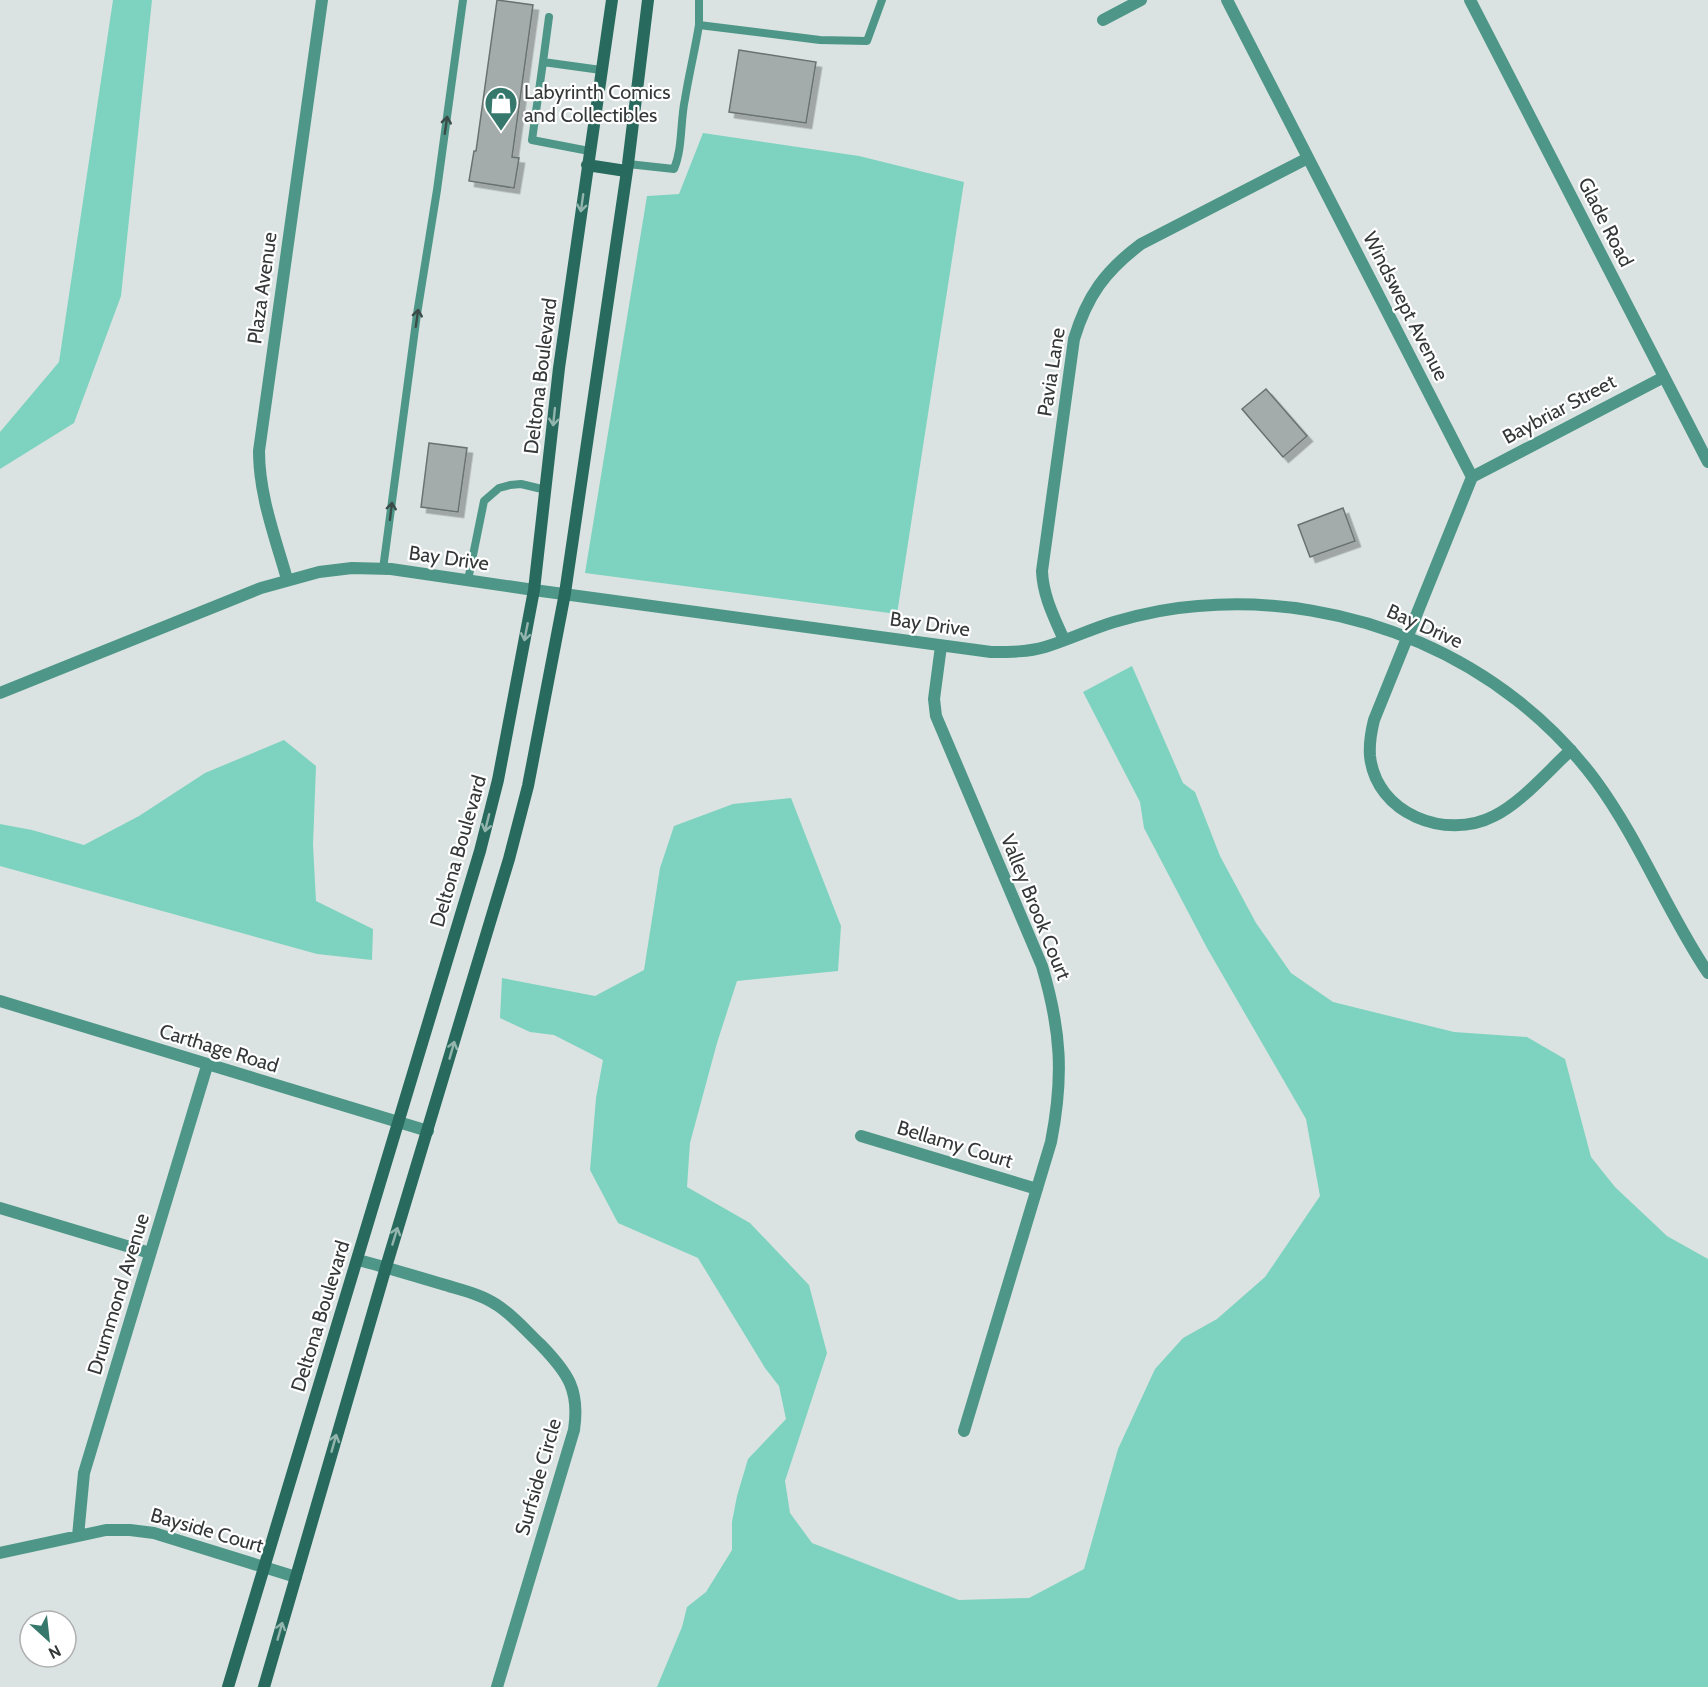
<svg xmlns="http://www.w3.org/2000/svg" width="1708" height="1687" font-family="Cabin,sans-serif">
<defs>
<filter id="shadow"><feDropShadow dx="5.5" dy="5.5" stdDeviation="0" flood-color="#0004"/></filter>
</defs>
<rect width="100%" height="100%" fill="#dae3e1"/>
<path fill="#7ed3c0" d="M113,0H152L121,296L74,423L0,469V432L59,362Z
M703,133L859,156L964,182L897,614L585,573L647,196L679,194Z
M1132,666L1183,783L1195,792L1220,856L1256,923L1291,973L1333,1002L1454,1032L1527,1037L1565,1059L1591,1157L1615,1187L1667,1236L1708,1259V1687H657L682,1627L687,1607L706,1592L732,1550V1522L737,1496L748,1459L786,1419L779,1386L765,1368L698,1258L618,1223L590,1170L596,1098L603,1060L554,1035L530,1032L500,1018L502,978L595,996L644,970L660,868L674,826L733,804L791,798L841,926L838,971L737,981L717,1043L690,1143L687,1187L750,1223L809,1285L827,1353L785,1481L790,1513L812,1543L959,1600L1029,1598L1084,1569L1118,1449L1155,1369L1183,1338L1217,1319L1265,1277L1320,1196L1306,1119L1207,948L1144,828L1140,802L1083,692Z
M284,740L316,766L313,845L316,901L373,929L372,960L317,954L0,866V824L32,830L84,845L139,816L205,773Z"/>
<path fill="#a3acaa" stroke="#6a7270" stroke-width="1.5" filter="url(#shadow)" d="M497,0L533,5L512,157L519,158L514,188L469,181L474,151H476Z
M739,50L816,62L806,123L729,112Z
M1266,389L1307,436L1283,457L1242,409Z
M429,443L467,448L458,512L421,507Z
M1343,508L1355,541L1310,557L1298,525Z"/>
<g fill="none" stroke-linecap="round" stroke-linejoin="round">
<path stroke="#4e9788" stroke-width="8" d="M699,0V25
M543,62L549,17
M589,151L532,140L543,62L601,70
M628,164L674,169C683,147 680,122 685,99C689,74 695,50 699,25L820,40L867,41L882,0
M383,569L417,314L437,190L463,0
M468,580L484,501L499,488L510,485L521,484L546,490"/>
<path stroke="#4e9788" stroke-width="12" d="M1227,0L1472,477L1374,720C1371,732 1369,743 1370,756C1376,814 1446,841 1494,816C1522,802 1548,771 1571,750
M1470,0L1708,462
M1103,20L1141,0
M1472,477L1664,377
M287,579C275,537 259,495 259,451L322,0
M1064,640C1054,617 1043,596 1042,571L1074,339C1087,296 1105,271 1141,244L1308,158
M941,646L934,699L936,716L1042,966C1061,1030 1064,1076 1051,1142L964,1431
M0,693L261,588L319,572L352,568L391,569L534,590L991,652C1010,652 1028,652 1045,647C1068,640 1091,629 1114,622C1141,614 1170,608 1198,606C1350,593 1505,658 1596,781C1640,841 1667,912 1708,973
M0,1001L428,1131
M861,1136L1037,1189
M0,1208L150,1253
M358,1260C386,1267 414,1276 442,1284C461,1290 481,1294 497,1305C514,1316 527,1332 541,1345C568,1373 580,1390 574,1430L497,1687
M78,1536L84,1473L207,1066
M0,1553L106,1530H130L154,1533L296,1577"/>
<path stroke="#286b5e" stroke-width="12" d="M587,165L626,171
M228,1687L480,851L498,780L534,590L559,368L612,0
M264,1687L386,1267L509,859L528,786L565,593L628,164L648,0"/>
</g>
<defs><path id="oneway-shaft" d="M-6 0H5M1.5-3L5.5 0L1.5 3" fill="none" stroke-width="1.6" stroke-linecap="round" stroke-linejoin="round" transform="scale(1.5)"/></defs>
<g stroke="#3a4b48">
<use href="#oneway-shaft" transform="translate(446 125) rotate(-82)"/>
<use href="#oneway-shaft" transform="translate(417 318) rotate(-82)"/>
<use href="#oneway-shaft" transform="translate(391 511) rotate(-83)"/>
</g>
<g stroke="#94b5ae">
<use href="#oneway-shaft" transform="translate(582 203) rotate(98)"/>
<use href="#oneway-shaft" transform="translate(554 417) rotate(96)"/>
<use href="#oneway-shaft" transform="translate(526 632) rotate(101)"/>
<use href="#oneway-shaft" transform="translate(487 823) rotate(104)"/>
<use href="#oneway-shaft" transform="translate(452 1050) rotate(-74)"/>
<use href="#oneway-shaft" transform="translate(395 1236) rotate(-73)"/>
<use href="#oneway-shaft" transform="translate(334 1443) rotate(-74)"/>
<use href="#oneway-shaft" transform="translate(280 1631) rotate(-74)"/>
</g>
<defs>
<g id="shop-pin" transform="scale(1.725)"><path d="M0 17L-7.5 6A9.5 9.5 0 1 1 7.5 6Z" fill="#36796c" stroke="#fff"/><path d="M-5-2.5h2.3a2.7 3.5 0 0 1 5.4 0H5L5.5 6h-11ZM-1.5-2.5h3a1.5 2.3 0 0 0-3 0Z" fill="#fff"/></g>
</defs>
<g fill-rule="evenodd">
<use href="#shop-pin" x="501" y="103"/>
</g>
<g text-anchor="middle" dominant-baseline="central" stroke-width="4.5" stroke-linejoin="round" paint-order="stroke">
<g font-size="20" fill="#353838" stroke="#fff" text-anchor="start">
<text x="524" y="92">Labyrinth Comics<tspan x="524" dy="23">and Collectibles</tspan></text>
</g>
<g font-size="20" fill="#353838" stroke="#fff">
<text transform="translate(1606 222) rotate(63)">Glade Road</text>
<text transform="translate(262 288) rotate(-82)">Plaza Avenue</text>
<text transform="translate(1406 306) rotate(63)">Windswept Avenue</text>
<text transform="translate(1051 372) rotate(-81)">Pavia Lane</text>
<text transform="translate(540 376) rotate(-83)">Deltona Boulevard</text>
<text transform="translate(1559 409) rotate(-28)">Baybriar Street</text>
<text transform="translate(449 558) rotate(8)">Bay Drive</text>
<text transform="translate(930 624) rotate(8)">Bay Drive</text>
<text transform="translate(1425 626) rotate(24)">Bay Drive</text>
<text transform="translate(458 851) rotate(-74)">Deltona Boulevard</text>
<text transform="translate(1036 907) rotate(68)">Valley Brook Court</text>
<text transform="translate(219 1048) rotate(17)">Carthage Road</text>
<text transform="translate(955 1144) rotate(17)">Bellamy Court</text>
<text transform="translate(118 1294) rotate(-73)">Drummond Avenue</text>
<text transform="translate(320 1316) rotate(-73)">Deltona Boulevard</text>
<text transform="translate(538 1477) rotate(-74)">Surfside Circle</text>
<text transform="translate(207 1530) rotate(16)">Bayside Court</text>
</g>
</g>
<g transform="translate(48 1639) rotate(153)"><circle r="28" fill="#ffffff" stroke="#aeafaf" stroke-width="1.5"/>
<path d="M0-4.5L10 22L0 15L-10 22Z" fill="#36796c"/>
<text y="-9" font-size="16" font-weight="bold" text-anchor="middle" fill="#353838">N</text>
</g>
</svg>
